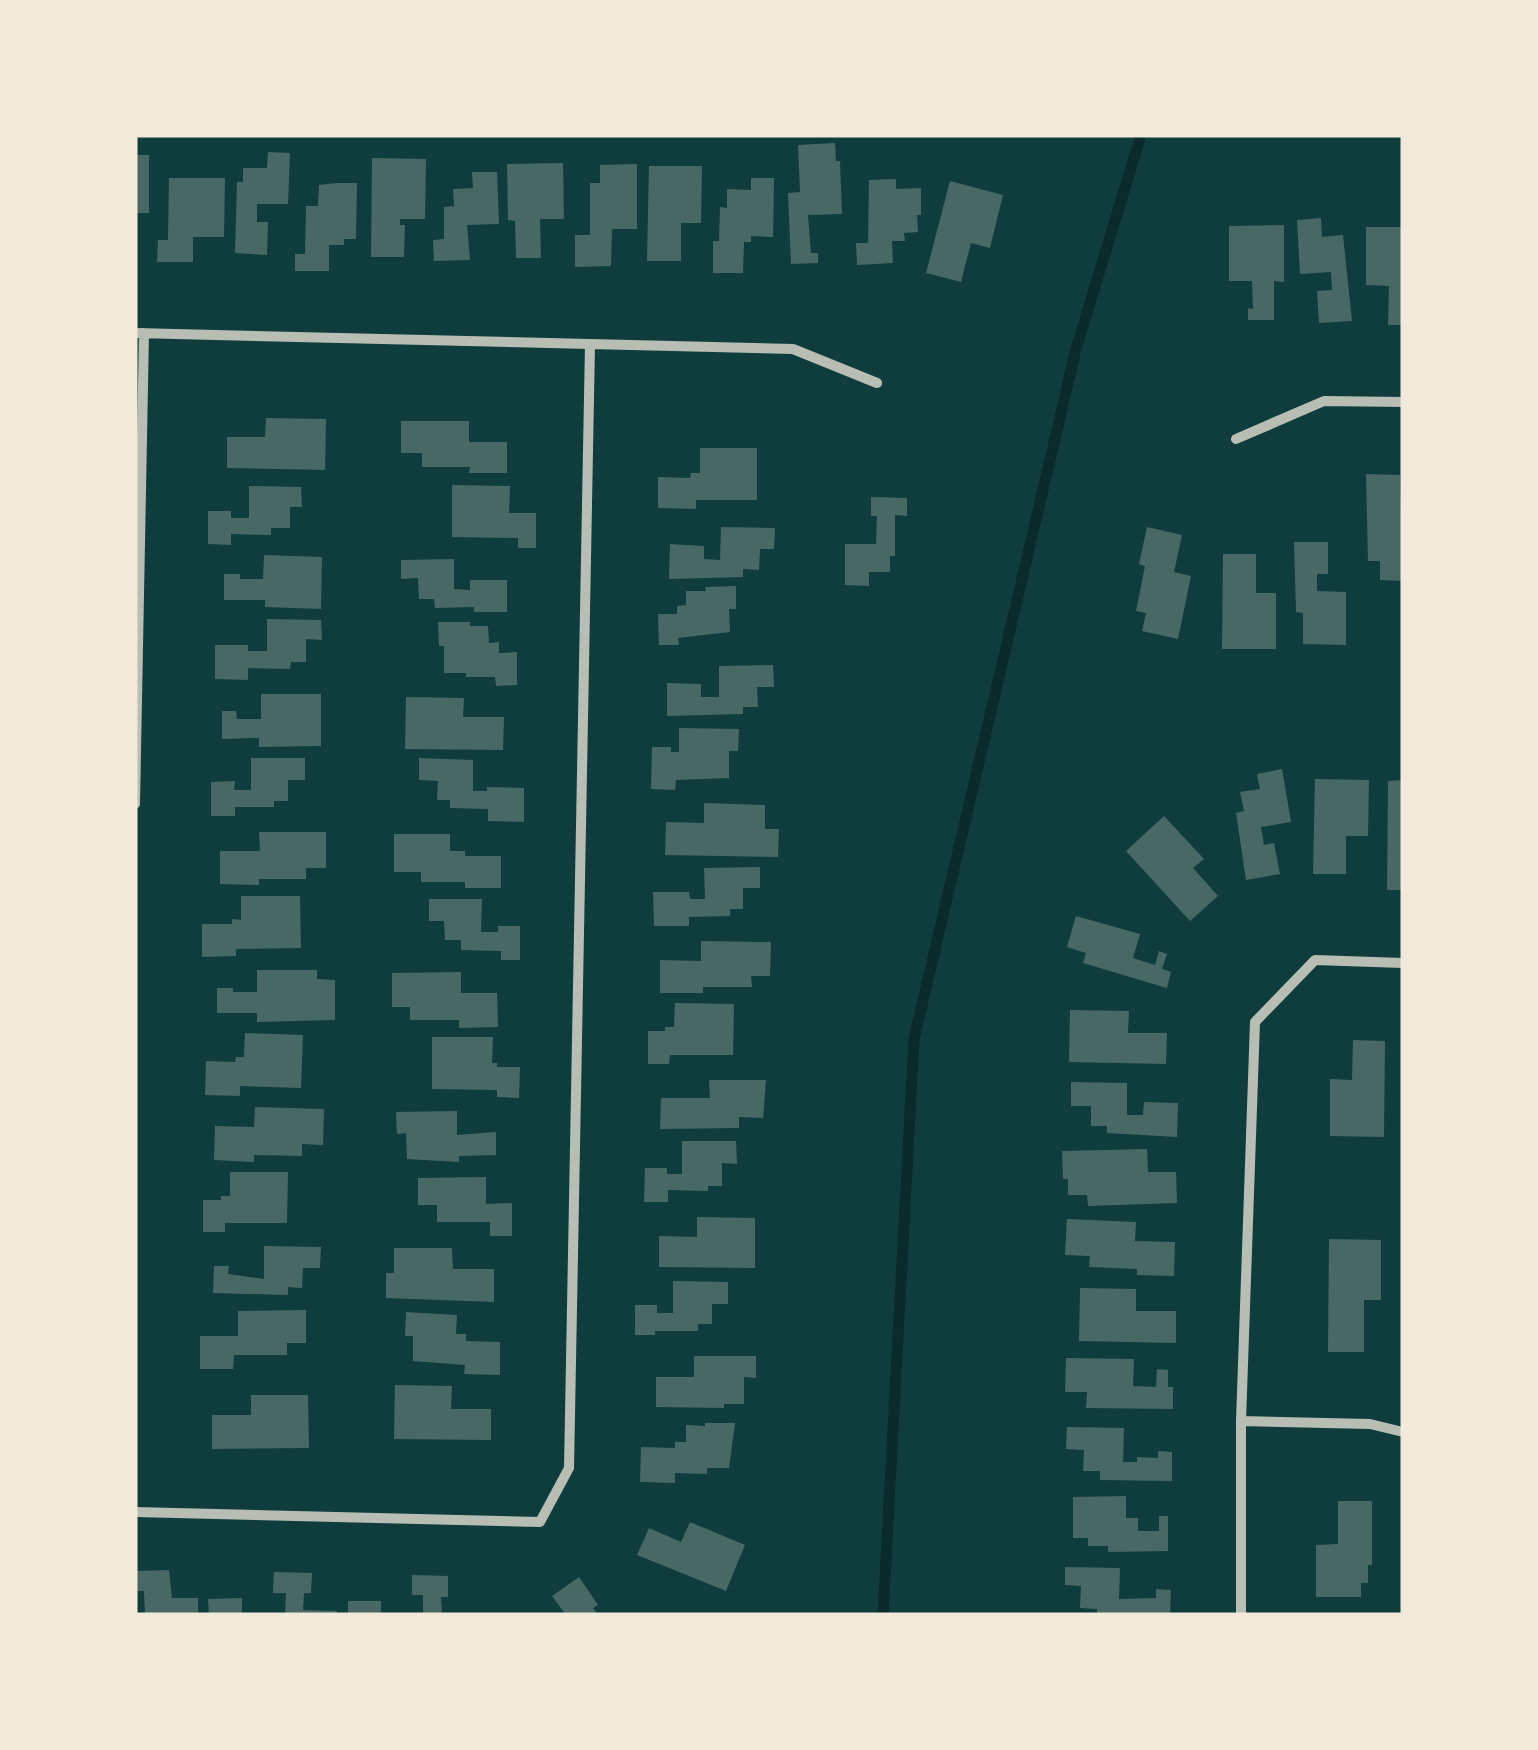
<svg xmlns="http://www.w3.org/2000/svg" width="1538" height="1750" font-family="Bitter,serif">
<rect width="100%" height="100%" fill="#0f3d3e"/>
<g fill="none" stroke-linecap="round" stroke-linejoin="round">
<path stroke="#0a2a2b" stroke-width="11" d="M883,1615L914,1039L1076,349L1141,135"/>
</g>
<path fill="#486865" d="M835,143L836,161H840L842,214L808,215L811,253H818V263L791,264L788,193L800,192L798,145Z
M268,152L290,153L288,204H257V222H268L267,255L235,253L237,182H243V168H267Z
M135,155H149V213H135Z
M372,158L426,159L425,219H400V225H405L404,257H371Z
M563,163L564,219H540L541,258H516L515,221L508,220L507,164Z
M637,164V229H612L611,266L575,267V235H590V183H600V165Z
M649,166H702L701,223H681V261H647Z
M472,172H497L499,224L467,225L470,260L434,261L433,240L444,239V207L454,206L453,189L473,188Z
M169,178H225L224,237H193V262H157L158,240H168Z
M751,178H774L773,237L751,236V242H744L743,273H713V241H719L720,207L727,208V189L751,190Z
M896,179V189L921,188V215H917L918,232L904,233L905,241H892L893,263L857,265L856,243H868L869,180Z
M950,181L1003,195L990,248L971,243L961,282L926,273Z
M336,183H357L356,239H344V245H329V271H295V254H305L306,206H318L319,185Z
M1321,218L1322,237L1343,235L1352,321L1319,323L1317,291L1332,290L1331,272L1300,274L1297,220Z
M1284,225V282L1274,281V320H1248V308L1253,309L1252,281H1229V226Z
M1366,227H1403V325H1388L1389,286L1366,285Z
M266,418L326,419L325,470L227,468V437H265Z
M401,421H469V442H507V473H469L470,467H422V453H401Z
M700,448H757V500H696V509L658,508V477L690,478L691,473H700Z
M1366,474L1400,475L1403,581L1380,580V561H1368Z
M452,485L510,486L509,513H536V548H518V538L452,537Z
M249,486L301,487L302,507H290V528H271V535L231,534V545L208,544V511H231V518H249Z
M871,497L907,498V516L895,515V556H890V572H869V586L845,585V544H876L877,516H871Z
M721,527L775,528L774,549H760L759,570L743,569V577L669,579L670,544L704,546V559L720,560Z
M1147,527L1182,535L1174,572L1191,576L1178,639L1142,631L1146,613L1136,611L1145,566L1139,564Z
M1294,542H1328V574H1317V591L1346,592V645L1303,644V613L1296,612Z
M1223,554H1256V593H1276V649H1222Z
M264,555L322,557L321,609L265,607V600H224V574H240V579H263Z
M454,559V589L470,590V580H507V612H474V607L435,608L434,599H419L418,578L401,579V560Z
M736,586V609H729L730,632L678,638L679,645H659L658,614H677V606L686,605V591H706L705,587Z
M267,619L321,620L322,640L306,639V662H291L290,669L248,668V680L215,679V645H248V651H267Z
M438,622H470V626H488L489,643L499,642V653L517,652V685L496,686L495,677H466V673H444V646H439Z
M773,665L774,687H757L758,707H743V714L667,716V683L701,684V697H719V666Z
M261,694H321V746L259,747V738L222,739V711H236L237,719H261Z
M406,697L464,698L463,717H504L503,750L405,749Z
M679,728L739,729L738,751H729V778L676,780L675,790L651,789L652,747H671V752H679Z
M251,758H305V780H288V801H274V807H235V816H211V782L235,781L234,790H251Z
M419,758L473,760V791H487V787L524,788V822L488,821V809L450,808V800H437L438,781L419,780Z
M1282,769L1291,822L1261,827L1264,845L1274,843L1280,874L1246,880L1236,813L1244,811L1240,792L1260,789L1257,774Z
M1315,779L1369,780L1368,836H1346V874H1313Z
M1403,780V890H1387L1388,781Z
M704,803L765,805V829H779L778,857L665,855L666,822L704,823Z
M1164,816L1204,859L1193,868L1218,896L1190,921L1126,851Z
M259,832H326V868H306V879H259V885L220,884V851H260Z
M394,834H450V851H465V856H501V888H465V882H421V872H394Z
M760,867V888H743V909H730V916L689,917V926H654L653,892H689L690,899H705L704,868Z
M241,896H300L301,948L236,949V956L202,957V924H232V919L241,920Z
M429,899H482L481,932H498V926H520V960H501V951L461,950V940H445L444,921H429Z
M1076,916L1140,934L1133,958L1155,965L1159,951L1167,954L1162,969L1171,972L1167,988L1083,963L1086,953L1067,947Z
M701,941L771,942L770,976H751L752,987H703V993H660V960L701,961Z
M257,970H317V979L335,980V1020L257,1022V1013H217V988H233V992H257Z
M461,972V993H497L498,1027L459,1028V1020H410V1007H392V973Z
M675,1003L734,1004L733,1055H670L669,1064H648V1031H665V1027H674Z
M1070,1010L1129,1011L1128,1033H1167L1166,1064L1069,1062Z
M245,1033L303,1035L301,1088L240,1086V1096L205,1095L206,1061L235,1062L236,1057H244Z
M432,1037H493L492,1063H497V1067H520L519,1098L497,1097V1090L432,1089Z
M1353,1040L1385,1041L1384,1137L1330,1136V1079L1352,1080Z
M709,1080H766L763,1118L739,1117V1128L660,1129L661,1098H710Z
M1071,1082L1127,1083V1115H1143L1144,1102L1178,1103L1177,1137L1107,1133V1126H1091V1106H1071Z
M255,1107L324,1109L323,1145L302,1144V1156L254,1155V1162L214,1160L215,1126L254,1127Z
M457,1111V1135L496,1132V1155L459,1156V1162L407,1159L406,1133L397,1134L396,1112Z
M682,1141H736L737,1164L722,1163V1186H708V1191L668,1190V1202H644L645,1168H667V1174H682Z
M1147,1149L1148,1172H1176L1177,1203L1088,1206L1087,1195H1068V1179H1063L1062,1151Z
M230,1172H288L287,1223H225V1232H203V1200H221V1196H230Z
M486,1177V1204L512,1203V1236H490V1222H437V1205H418V1178Z
M697,1217L755,1218V1268L659,1267V1236L697,1237Z
M1067,1219L1136,1222L1135,1241L1175,1242L1174,1276L1137,1275V1269L1089,1267L1090,1256L1065,1255Z
M1329,1239L1381,1240V1300H1364V1352H1328Z
M264,1246L321,1247L320,1268H303L302,1288L288,1287V1295L213,1293L214,1266H229L228,1274L264,1279Z
M394,1248H452L453,1269H494V1302L386,1298V1273H394Z
M673,1281L728,1282V1304H712V1324H698V1331H655V1335H635V1305H657V1313H673Z
M1080,1288L1136,1289V1311H1176V1343L1079,1341Z
M306,1310V1343H287V1355H234L233,1369H200V1336H238V1311Z
M406,1312L457,1315L456,1334H466V1341L500,1342V1375L464,1374L465,1365L413,1361V1336H405Z
M694,1356H756V1378L744,1377V1404H724V1408L656,1407V1377H694Z
M1066,1358L1134,1359L1133,1386L1156,1387L1157,1369L1168,1370V1387H1173V1409L1086,1408L1087,1392H1065Z
M395,1385L452,1386L451,1409H491V1440L394,1439Z
M251,1395H308L309,1448L212,1449V1415H251Z
M705,1423H735L729,1468H707V1474L675,1473V1483L640,1482L641,1447L675,1448V1442H686V1425L705,1426Z
M1067,1427L1124,1428L1123,1462H1137V1457L1158,1458V1451L1172,1452V1481L1100,1480V1471H1083L1084,1450L1066,1449Z
M1126,1496V1518H1138V1531H1159V1516H1168V1551L1108,1552V1546H1088V1538H1073V1497Z
M1338,1501H1372V1565H1368V1583H1361V1597H1316V1545L1338,1544Z
M690,1522L745,1545L726,1591L637,1555L649,1528L681,1542Z
M1065,1567L1120,1568L1119,1599L1156,1598V1589L1171,1590L1170,1615L1097,1614V1609L1080,1608L1081,1586L1065,1585Z
M169,1570L172,1598H198V1615H145L144,1591H135V1571Z
M274,1572L312,1573L311,1593H304L303,1610L337,1611V1615H285L286,1593H273Z
M412,1575L448,1576V1597H441L442,1615H423V1595H412Z
M579,1577L598,1605L593,1608L598,1615H566L552,1596Z
M242,1598V1615H209L208,1599Z
M348,1601H381V1615H348Z"/>
<g fill="none" stroke-linecap="round" stroke-linejoin="round">
<path stroke="#b8beb3" stroke-width="10" d="M135,333L793,349L877,383
M1236,439L1324,401L1403,402
M135,804L144,333
M1241,1421L1370,1424L1403,1432
M135,1512L540,1522L569,1468L590,344
M1241,1615V1421L1255,1022L1315,960L1403,963"/>
</g>
<rect width="1538" height="1750" fill="none" stroke="#f1e9da" stroke-width="275"/>
</svg>
